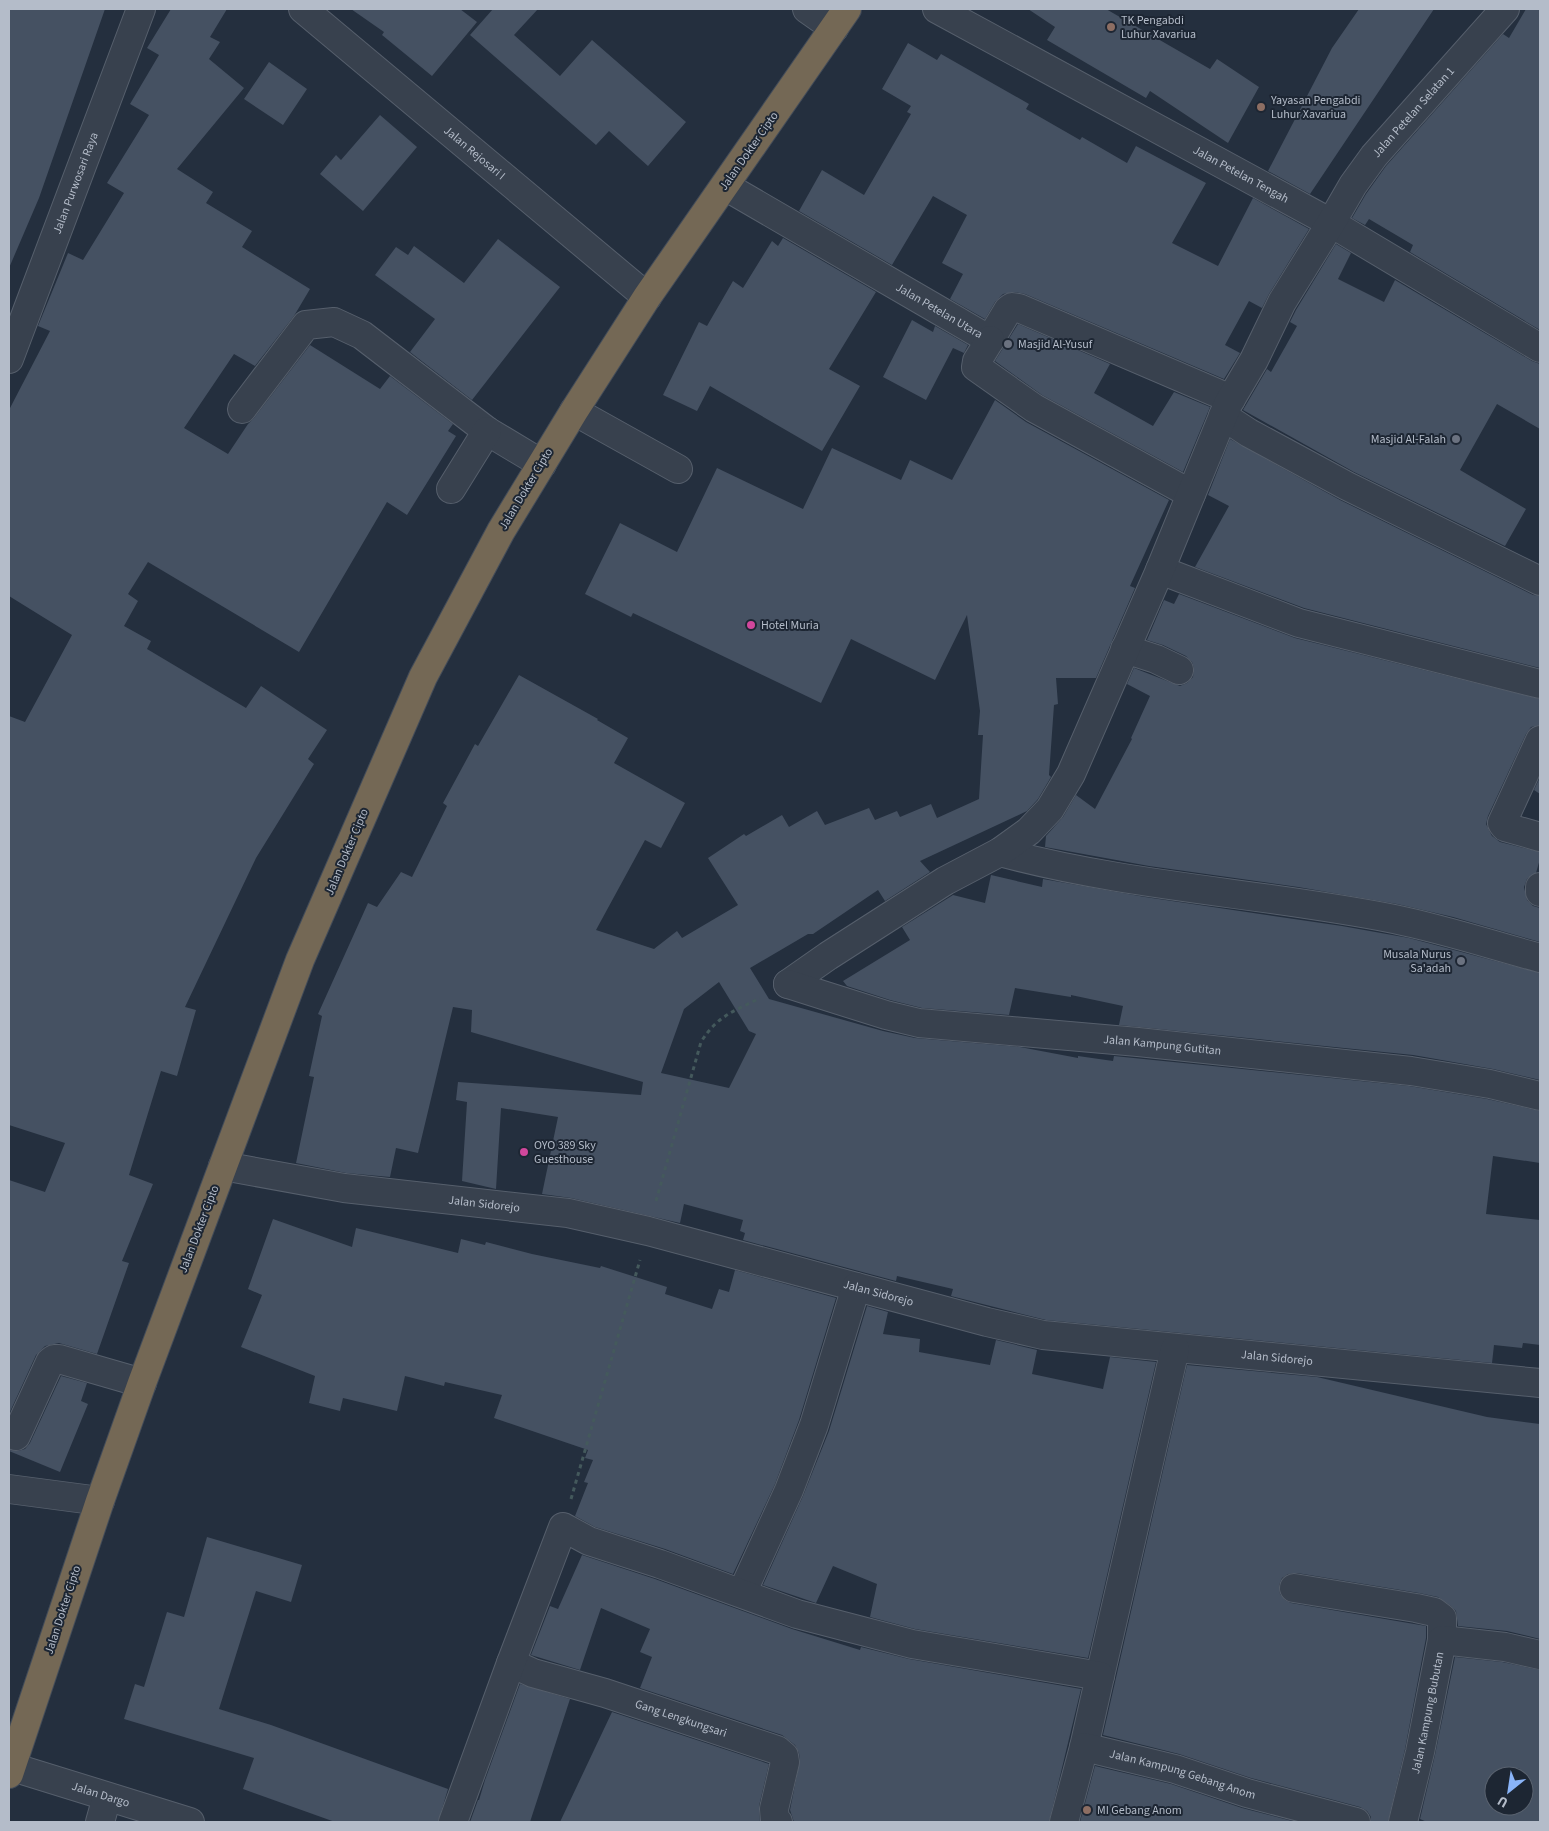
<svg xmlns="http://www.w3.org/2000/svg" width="1549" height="1831" font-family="'Source Sans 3',sans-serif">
<rect width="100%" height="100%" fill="#242f3e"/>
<path fill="#455162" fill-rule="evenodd" d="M9,9H105L39,198L9,268Z
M171,9H227L210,37L220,42L209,59L244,88L177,169L213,192L206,203L252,231L242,247L310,289L294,316L255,366L234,354L184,428L228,454L248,424L254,418L310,345L380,389L390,376L453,424L448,431L456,436L407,515L387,502L299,652L148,562L128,594L138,601L124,626L151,641L147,649L246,708L261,686L327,730L308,759L314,764L256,858L185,1007L196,1010L177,1076L161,1071L129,1175L153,1184L122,1261L129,1263L97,1354L59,1343L45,1346L36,1355L9,1414V1180L45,1192L65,1143L9,1125V716L25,722L72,635L9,596V410L50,331L38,326L68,253L83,260L124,193L107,183L149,115L130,104L159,55L147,48Z
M351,9H460L477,22L432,76L382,35L384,32Z
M493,9H538L514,35L560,76L592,40L686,122L648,166L609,131L596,145L470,35Z
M1028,9H1106L1210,69L1217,59L1259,87L1228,143L1150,91L1146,98L1047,40L1055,27Z
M1359,9H1434L1310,194L1268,171L1332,48Z
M1526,9H1540V330L1410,252L1413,245L1369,219L1365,225L1352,218L1366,194L1386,166L1503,34L1509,38Z
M908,43L937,60L941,54L1029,104L1026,109L1080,140L1082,137L1127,163L1136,146L1206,183L1172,243L1218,266L1253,198L1309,229L1269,294L1262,308L1249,301L1225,345L1240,353L1224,379L1025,294L1014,292L1003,294L995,302L985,319L950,299L963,274L942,263L967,215L933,196L892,265L799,211L822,170L864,195L911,114L907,112L911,106L882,89Z
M269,62L307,89L283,125L244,99Z
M380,115L417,147L363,211L320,174L336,155L341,160Z
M783,238L876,292L829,369L860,386L822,451L710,386L697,411L663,395L699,322L707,326L733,281L743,288L772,241L778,246Z
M498,239L560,287L472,400L410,352L435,319L375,275L396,247L408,255L414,246L464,283Z
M1336,244L1351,253L1338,279L1384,302L1395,280L1532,361L1540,364V429L1497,404L1460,470L1526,509L1505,546L1354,472L1243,410L1267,369L1271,372L1297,326L1290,322L1296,310Z
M912,320L933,332L935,326L968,345L964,353L953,348L926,400L883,377Z
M1018,324L1110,364L1094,393L1153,426L1174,392L1210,407L1183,472L1042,395L995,361Z
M995,400L1026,422L1169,500L1130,586L1135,588L1096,678H1056L1058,704L1054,705L1049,775L1051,777L1038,799L1027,811L920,861L930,872L885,901L878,890L813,934H808L750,968L769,999L883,1031L915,1038L1020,1047L1078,1058V1056L1113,1061L1114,1056L1409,1086L1487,1099L1540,1111V1163L1493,1156L1486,1214L1540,1220V1345L1523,1343L1522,1348L1494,1345L1492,1363L1046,1320L951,1296L953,1289L897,1276L896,1281L743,1240L745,1233L740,1231L743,1220L684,1204L680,1223L571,1198L542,1194L558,1117L501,1108L496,1189L462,1181L467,1102L456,1100L458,1082L641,1095L643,1082L471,1032L472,1010L453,1007L418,1153L396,1148L390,1177L346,1173L296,1163L314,1077L309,1076L322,1016L318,1014L368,903L377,907L401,872L412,877L447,806L443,803L475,744L478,746L519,675L598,719L597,720L628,738L614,763L685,803L661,848L645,840L596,930L654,949L677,931L682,938L738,905L708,858L744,834L746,836L782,815L789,827L817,811L825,825L869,808L875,820L897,811L900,817L931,804L937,818L979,799L983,735H978L980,711L967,615L935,680L851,639L821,703L633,613L631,617L585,594L620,523L677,552L717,468L803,509L832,448L901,480L910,460L952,480ZM719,982L749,1031L756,1034L729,1088L661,1073L684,1009Z
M1230,439L1340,500L1533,595L1540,596V668L1304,608L1195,567L1229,506L1208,495Z
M1179,594L1295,638L1540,699V725L1531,727L1526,734L1488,816L1486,824L1492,836L1500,842L1540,852V859L1536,873L1527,879L1524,887L1527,900L1533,906L1540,908V942L1453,917L1397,904L1298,887L1149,866L1045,847L1046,836L1063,817L1076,795L1095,809L1132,739L1131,738L1150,696L1127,684L1134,668L1180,686L1187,683L1193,677L1194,668L1192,662L1186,656L1163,645L1147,640L1164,600L1174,604Z
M1540,777V794L1534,790Z
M991,875L1042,887L1043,879L1145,897L1342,926L1409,938L1540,973V1080L1493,1069L1413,1055L1119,1025L1123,1006L1071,995V997L1015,988L1009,1015L922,1008L890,1000L847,986L843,981L910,940L902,927L953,895L985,903Z
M273,1219L352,1247L356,1228L458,1253L461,1239L485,1245L486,1242L532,1254L600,1268L601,1266L667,1287L665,1294L712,1309L719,1289L729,1292L735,1270L836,1298L799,1420L775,1484L733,1574L665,1549L595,1527L575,1516L588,1483L584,1482L593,1460L585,1458L588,1450L494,1418L502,1395L445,1382L444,1386L405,1376L397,1411L343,1398L340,1411L309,1403L315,1376L241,1347L262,1295L248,1289Z
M867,1306L888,1312L883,1334L920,1339L919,1352L990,1365L996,1340L1037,1350L1032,1374L1103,1389L1110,1357L1156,1362L1088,1658L915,1629L870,1617L877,1584L833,1566L816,1603L763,1585L803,1496L829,1431Z
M1187,1365L1317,1377L1487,1417L1540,1424V1639L1507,1631L1458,1626L1456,1611L1451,1606L1438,1597L1419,1593L1297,1573L1288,1574L1282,1578L1279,1585L1280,1594L1285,1600L1291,1603L1426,1626V1638L1405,1749L1388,1822H1371V1817L1367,1811L1360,1807L1251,1778L1179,1754L1103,1735Z
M61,1376L87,1383L81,1401L88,1404L60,1472L9,1451V1450L18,1451L25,1449L30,1443Z
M207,1537L302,1565L291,1602L256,1591L219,1709L271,1725L448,1789L438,1822H335L243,1789L254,1758L124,1719L135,1684L144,1687L167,1612L184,1617Z
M582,1555L655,1579L792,1629L860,1650L861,1647L909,1659L1081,1689L1049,1822H794L790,1810L800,1760L799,1753L795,1745L782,1735L640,1688L652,1657L640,1652L650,1629L601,1608L580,1670L531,1655L550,1606L558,1609Z
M1455,1657L1502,1662L1540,1670V1822H1427L1420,1819L1435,1755ZM1494,1776H1524V1806H1494Z
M520,1684L570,1699L530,1822H470L478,1800H479L485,1780Z
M612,1712L769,1764L759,1806L760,1822H560Z
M1095,1766L1171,1784L1242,1808L1296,1822H1080Z"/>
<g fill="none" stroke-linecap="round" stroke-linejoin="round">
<g stroke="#565f6c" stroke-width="30">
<g id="minor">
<path id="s1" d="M303,9L647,297"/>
<path d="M807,9L834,28"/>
<path id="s2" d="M937,9L1331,223L1540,348"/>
<path id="s3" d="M725,186L990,340L1008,310L1012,307L1019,308L1231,399"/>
<path d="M990,340L977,361L976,367L1034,408L1191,494"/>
<path id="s4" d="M9,359L141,9"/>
<path d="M242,409L306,325L334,322L362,335L487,431L542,464"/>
<path d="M574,411L678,469"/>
<path d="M1223,416L1249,433L1347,486L1540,581"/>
<path d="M451,489L487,431"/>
<path d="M1160,570L1299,623L1540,684"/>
<path d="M1125,649L1156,659L1179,670"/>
<path d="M1540,740L1502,823L1505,827L1540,837"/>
<path d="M1000,852C1129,887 1264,893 1394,919C1443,929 1492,945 1540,958"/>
<path d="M1540,887V892"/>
<path id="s5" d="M788,984L828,956L945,881L1000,852L1029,831L1050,809L1071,774L1160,570L1228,404L1254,360L1282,302L1331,223L1353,185L1374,156L1505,9"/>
<path id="s6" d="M788,984L886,1015L919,1023L1138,1042L1411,1071L1490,1084L1540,1096"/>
<path id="s7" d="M223,1166L344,1188L568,1213L648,1231L987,1322L1043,1335L1540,1383"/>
<path d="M16,1436L50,1362L54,1359H59L142,1383"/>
<path d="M9,1489L100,1501"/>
<path d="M1294,1588L1416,1608L1434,1612L1442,1618V1640"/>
<path d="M742,1593L789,1490L814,1425L856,1287"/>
<path id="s8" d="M511,1663L533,1673L605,1693L777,1750L784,1756L785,1762L774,1809L775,1820L778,1822"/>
<path d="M1100,1676L1175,1349"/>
<path id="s9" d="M9,1766L190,1822"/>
<path d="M100,1822L107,1797"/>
<path d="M453,1822L511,1663L563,1527L589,1541L660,1564L797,1614L912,1644L1100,1676L1084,1747"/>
<path id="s10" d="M1064,1822L1084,1747L1175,1769L1247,1793L1356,1822"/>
<path id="s11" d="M1403,1822L1420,1752L1442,1640L1505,1647L1540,1655"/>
</g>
</g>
<g stroke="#434c59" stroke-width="30">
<path id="highway" d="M9,1774L100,1501L142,1383L300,960L423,677L501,531L574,411L647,297L847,9"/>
</g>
<path stroke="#44595c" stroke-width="3" stroke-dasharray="4 4" stroke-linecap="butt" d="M656,1201L701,1042C718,1015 733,1012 760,998
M571,1499L640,1260"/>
<use href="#minor" stroke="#38414e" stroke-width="28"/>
<use href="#highway" stroke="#746855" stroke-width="28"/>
</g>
<g fill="#8d6e63" stroke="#1d2633" stroke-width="2">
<circle cx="1111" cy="27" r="5"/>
<circle cx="1261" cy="107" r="5"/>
<circle cx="1087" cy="1810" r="5"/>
</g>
<g fill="#6b7280" stroke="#1d2633" stroke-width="2">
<circle cx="1008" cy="344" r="5"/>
<circle cx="1456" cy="439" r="5"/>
<circle cx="1461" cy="961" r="5"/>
</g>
<g fill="#d1479c" stroke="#1d2633" stroke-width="2">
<circle cx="751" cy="625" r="5"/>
<circle cx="524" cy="1152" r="5"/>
</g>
<g text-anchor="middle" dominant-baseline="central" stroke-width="4" stroke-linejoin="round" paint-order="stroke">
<g font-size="12" fill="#b4bcc9" stroke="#1d2633" text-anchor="start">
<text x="1121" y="20">TK Pengabdi<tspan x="1121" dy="14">Luhur Xavariua</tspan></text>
<text x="1271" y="100">Yayasan Pengabdi<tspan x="1271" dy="14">Luhur Xavariua</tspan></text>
<text x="1018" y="344">Masjid Al-Yusuf</text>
<text x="1446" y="439" text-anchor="end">Masjid Al-Falah</text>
<text x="761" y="625">Hotel Muria</text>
<text x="1451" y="954" text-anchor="end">Musala Nurus<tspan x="1451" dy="14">Sa'adah</tspan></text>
<text x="534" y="1145">OYO 389 Sky<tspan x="534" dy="14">Guesthouse</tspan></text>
<text x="1097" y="1810">MI Gebang Anom</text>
</g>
<g font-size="12" fill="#b4bcc9" stroke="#1d2633">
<text stroke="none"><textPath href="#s5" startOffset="1106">Jalan Petelan Selatan 1</textPath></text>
<text transform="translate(749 151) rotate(-55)">Jalan Dokter Cipto</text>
<text stroke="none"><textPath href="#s1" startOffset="224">Jalan Rejosari I</textPath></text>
<text stroke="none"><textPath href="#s2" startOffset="346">Jalan Petelan Tengah</textPath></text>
<text stroke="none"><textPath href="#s4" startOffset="188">Jalan Purwosari Raya</textPath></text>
<text stroke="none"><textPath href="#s3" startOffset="248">Jalan Petelan Utara</textPath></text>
<text transform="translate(526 489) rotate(-59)">Jalan Dokter Cipto</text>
<text transform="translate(347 852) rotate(-67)">Jalan Dokter Cipto</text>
<text stroke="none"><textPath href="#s6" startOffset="381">Jalan Kampung Gutitan</textPath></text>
<text stroke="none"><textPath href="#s7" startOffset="264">Jalan Sidorejo</textPath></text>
<text transform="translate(199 1229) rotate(-69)">Jalan Dokter Cipto</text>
<text stroke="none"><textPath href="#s7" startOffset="669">Jalan Sidorejo</textPath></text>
<text stroke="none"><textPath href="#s7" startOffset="1074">Jalan Sidorejo</textPath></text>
<text transform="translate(63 1610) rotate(-72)">Jalan Dokter Cipto</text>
<text stroke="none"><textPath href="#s11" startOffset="112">Jalan Kampung Bubutan</textPath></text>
<text stroke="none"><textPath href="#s8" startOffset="179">Gang Lengkungsari</textPath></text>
<text stroke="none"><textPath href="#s10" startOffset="180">Jalan Kampung Gebang Anom</textPath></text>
<text stroke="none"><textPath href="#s9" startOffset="96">Jalan Dargo</textPath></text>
</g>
</g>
<rect width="1549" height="1831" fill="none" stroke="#b4bcc9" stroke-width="20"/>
<g transform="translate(1509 1791) rotate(210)"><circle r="24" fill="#1d2633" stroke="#59626f"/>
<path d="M0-4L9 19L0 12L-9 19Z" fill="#8ab4f8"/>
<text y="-8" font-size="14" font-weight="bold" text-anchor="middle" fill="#b4bcc9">U</text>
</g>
</svg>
